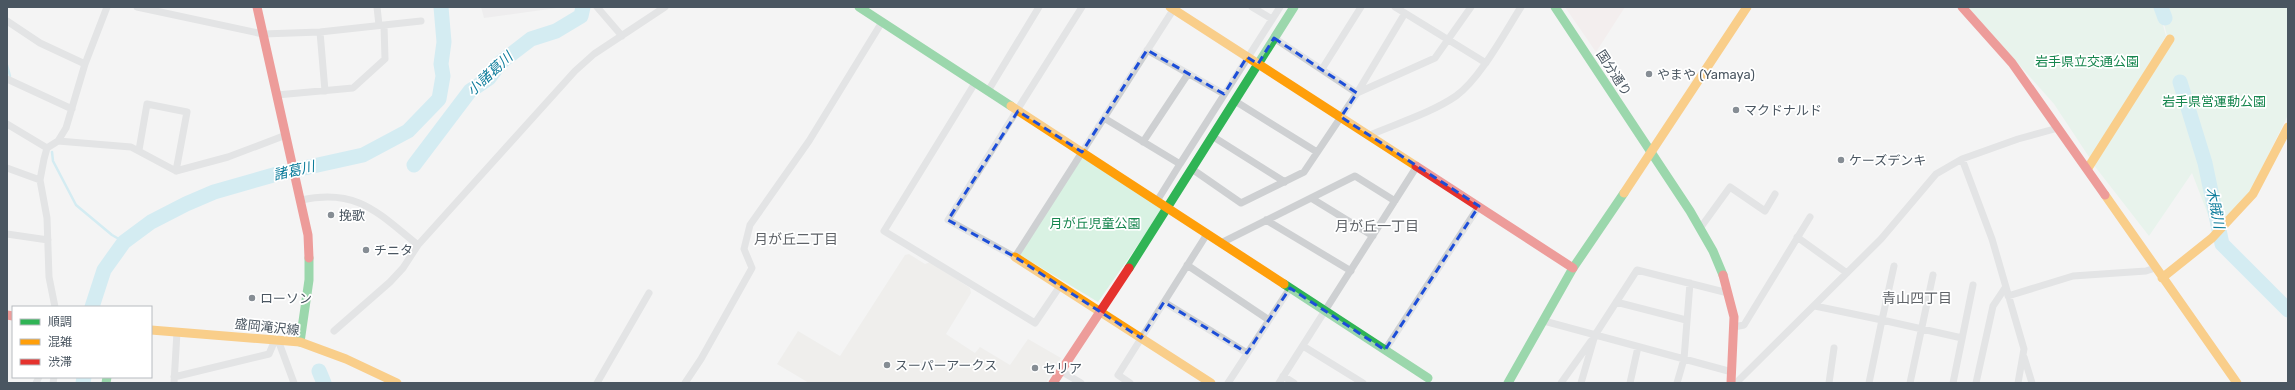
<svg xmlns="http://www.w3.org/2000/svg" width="2295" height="390" font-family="Rubik,'Noto Sans JP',sans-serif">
<rect width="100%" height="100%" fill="#f4f4f4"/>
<path fill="#e8e7e3" d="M909,254L925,264L930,262L970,288L971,293L946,334L975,353L980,347L1010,365L1028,339L1061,358L1046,383H809L777,364L798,331L840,356L905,255Z"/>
<path fill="#e6e5e6" d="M481,7H564L484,18Z"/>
<path fill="#f1e7e6" d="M1565,7H1625L1596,52Z"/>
<path fill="#d9f2e3" d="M1968,7H2158L2166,36L2091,160L2054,104Z
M2160,7H2288V115L2250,192L2215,233L2192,173L2149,236L2093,164L2167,36Z
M1080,156L1163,209L1098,302L1020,255Z"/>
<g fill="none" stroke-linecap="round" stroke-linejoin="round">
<path stroke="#aee2f0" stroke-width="2.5" d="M7,65L10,76
M52,152L53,161L76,205L112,235L124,242"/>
<path stroke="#aee2f0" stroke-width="15" d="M2161,7L2165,18
M2180,82L2205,163L2222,244L2288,310
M414,165L470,91L489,78L501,62L531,39L556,31L581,16L583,7
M92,307L104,270L124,242L151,222L186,204L214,192L277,174L363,155L408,131L439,99L443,76L441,64L444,42L441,7
M319,371L324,383
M83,383L84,377"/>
<path stroke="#ced0d2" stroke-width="7" d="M137,7L263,34L320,32L384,25L385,59L353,88L277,95
M377,7L379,25
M597,7L622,36
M1082,7L948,220L1015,257L1175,7
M1252,7L1272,19
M1395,7L1486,63
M7,21L40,43L85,64
M384,25L421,21
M320,32L325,91
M1274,38L1357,93L1405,13
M1147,50L1224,94
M1322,69L1361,7
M7,79L72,109
M975,83L884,231L1035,323L1060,286
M988,91L1039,7
M1235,101L1317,152
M1104,118L1180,164L1280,7
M7,124L47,148
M1370,135C1398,123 1431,113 1456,96C1480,79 1505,32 1521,7
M1212,136L1285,182
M58,141L131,147L176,171L187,112L147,104L139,150
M1143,142L1188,74
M1962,159L1992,239L2024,349L2018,383
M7,168L40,180
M1192,169L1241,203L1304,172L1357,93L1435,58L1471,7
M176,171L228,157L286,135
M1311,198L1373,236
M301,200C357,188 377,212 418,245
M1157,201L1180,164
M1266,220L1351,271
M1701,227L1730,187L1765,211L1775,194
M7,234L48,240
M1797,237L1847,273
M1221,243L1355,176L1395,201
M1187,265L1269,320
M1894,266L1882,320L1962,338
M2008,296L2073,276L2146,271L2155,268
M1164,302L1247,353
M1616,302L1686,320
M1815,306L1882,320L1869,383
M55,307L49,277L47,218L40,180L44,159L47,148L58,141L66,128L85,64L107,7
M1544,321L1732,372
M1734,327L1744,325L1810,217
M334,331L390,282L403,268L418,245L575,71L594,54L665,7
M278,340L294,383
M1303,346L1363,383
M1385,350L1479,206
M2024,357L2032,383
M1061,371L1081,383
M1283,376L1294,383
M174,377L269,354L275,340
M36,383L39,377
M53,383L54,377
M174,383L177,332
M597,383L649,293
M685,383L701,359L752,268L744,249L750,225L809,141L882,22
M1130,383L1118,375L1207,234
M1228,383L1290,288
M1279,383L1417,166
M1561,383L1591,341
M1581,383L1595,335L1637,270L1728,293
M1630,383L1638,347
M1677,383L1684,359L1690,283
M1736,383L1881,239L1936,174L1962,159L2018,139L2058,128
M1829,383L1834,348
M1910,383L1933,275
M1953,383L1973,285
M1976,383L1993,306L2005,288"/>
<path stroke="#30b455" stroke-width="9" d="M859,7L1011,106
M1555,7L1690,211L1713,251L1723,275
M1129,268L1294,7
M1284,284L1428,378
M300,342L309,280V258
M106,383L107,377
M1508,383L1573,268L1624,193"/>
<path stroke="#ff9f0a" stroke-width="9" d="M1170,7L1416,166
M1011,106L1284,284
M2088,168L2170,39
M1624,193L1747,7
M2105,195L2237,383
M1015,257L1211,383
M2162,278L2212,238L2253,194L2288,127
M151,330L300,342L346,359L397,383"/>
<path stroke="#e5322d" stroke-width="9" d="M257,7L308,235L309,258
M1962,7L2012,63L2105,195
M1416,166L1573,268
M1723,275L1734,317L1731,383
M7,315L13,316
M1053,383L1129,268"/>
</g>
<path d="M0 0H2295V390H0ZM1274,38L1357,93L1341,117L1479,206L1385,350L1290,288L1247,353L1164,302L1141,338L1015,257L948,220L1018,111L1082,152L1147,50L1224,94L1247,57L1258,64Z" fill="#f4f4f4" fill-opacity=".55" fill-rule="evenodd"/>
<path fill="none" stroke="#1d4ed8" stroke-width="3" stroke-dasharray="8 5" stroke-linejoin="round" d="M1274,38L1357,93L1341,117L1479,206L1385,350L1290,288L1247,353L1164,302L1141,338L1015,257L948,220L1018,111L1082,152L1147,50L1224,94L1247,57L1258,64Z"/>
<g fill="#868d94" stroke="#fff" stroke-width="1.5">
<circle cx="1649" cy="74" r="4"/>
<circle cx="1736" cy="110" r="4"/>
<circle cx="1841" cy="160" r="4"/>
<circle cx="331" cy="215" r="4"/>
<circle cx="366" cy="250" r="4"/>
<circle cx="252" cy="298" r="4"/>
<circle cx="887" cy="365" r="4"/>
<circle cx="1035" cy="368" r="4"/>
</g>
<g text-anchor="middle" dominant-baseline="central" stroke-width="3.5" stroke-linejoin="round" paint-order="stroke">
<g font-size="13" fill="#17864f" stroke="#fff">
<text x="2087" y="61">岩手県立交通公園</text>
<text x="2214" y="101">岩手県営運動公園</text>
<text x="1095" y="223">月が丘児童公園</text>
</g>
<g font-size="13" fill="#4a5661" stroke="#fff">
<text transform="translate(1614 73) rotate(57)">国分通り</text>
<text transform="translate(267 327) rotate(6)">盛岡滝沢線</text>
</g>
<g font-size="13" fill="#4a5661" stroke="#fff" text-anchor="start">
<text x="1657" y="74">やまや (Yamaya)</text>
<text x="1744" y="110">マクドナルド</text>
<text x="1849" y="160">ケーズデンキ</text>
<text x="339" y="215">挽歌</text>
<text x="374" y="250">チニタ</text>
<text x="260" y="298">ローソン</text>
<text x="895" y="365">スーパーアークス</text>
<text x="1043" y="368">セリア</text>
</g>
<g font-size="14" font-style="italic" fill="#0c7c9b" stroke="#fff">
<text transform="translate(490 74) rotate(-43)">小諸葛川</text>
<text transform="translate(294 171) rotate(-13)">諸葛川</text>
<text transform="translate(2215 208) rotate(78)">木賊川</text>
</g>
<g font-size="14" fill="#5f6368" stroke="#fff">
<text x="1377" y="226">月が丘一丁目</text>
<text x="796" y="239">月が丘二丁目</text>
<text x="1917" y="298">青山四丁目</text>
</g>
</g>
<rect width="2295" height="390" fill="none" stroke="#4a5661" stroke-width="16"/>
<rect x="12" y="306" width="140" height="72" fill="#ffffff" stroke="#b7bbc0"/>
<rect x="20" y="319" width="20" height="6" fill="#30b455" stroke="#b7bbc0"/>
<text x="48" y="326" font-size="12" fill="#4a5661">順調</text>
<rect x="20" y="339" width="20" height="6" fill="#ff9f0a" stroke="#b7bbc0"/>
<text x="48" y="346" font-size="12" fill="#4a5661">混雑</text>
<rect x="20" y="359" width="20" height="6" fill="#e5322d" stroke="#b7bbc0"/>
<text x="48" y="366" font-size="12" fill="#4a5661">渋滞</text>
</svg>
